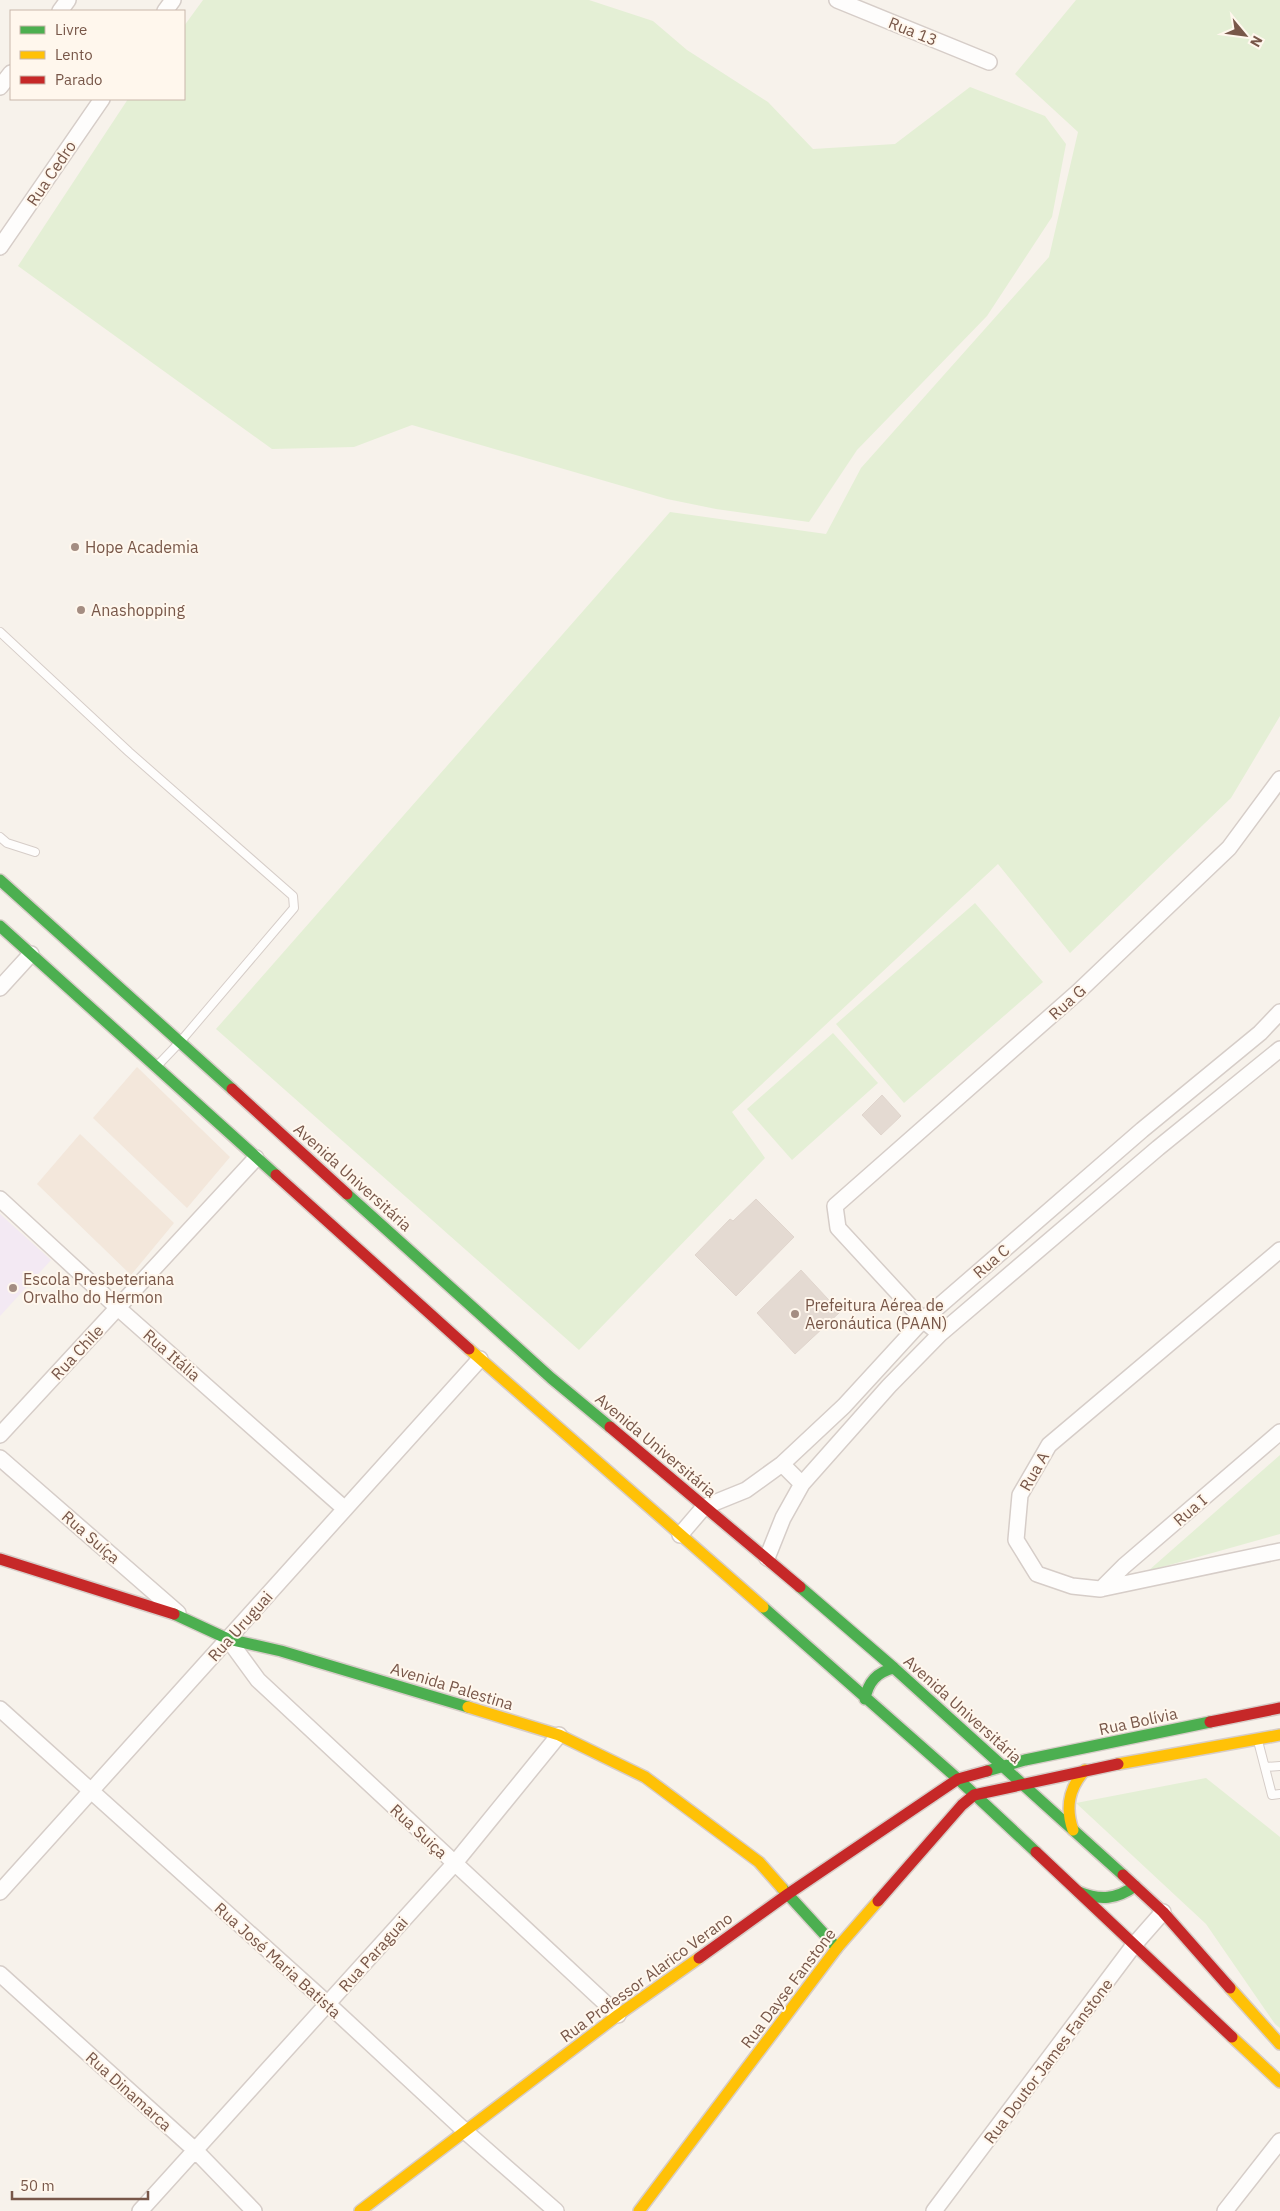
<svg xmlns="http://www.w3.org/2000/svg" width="1280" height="2211" font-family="'IBM Plex Sans',sans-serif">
<rect width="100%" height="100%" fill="#f7f2eb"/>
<path fill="#f3e7db" d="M137,1067L230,1157L187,1208L93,1118Z
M80,1134L174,1223L131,1275L37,1184Z"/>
<path fill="#f3e9f3" d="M0,1214L51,1260L0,1316Z"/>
<path fill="#e4efd5" d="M203,0H589L653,21L687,50L768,102L813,149L895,144L970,87L1045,116L1066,144L1052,217L987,316L857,450L809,522L716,509L667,499L412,425L354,447L272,449L18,266L128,99H184V26Z
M1076,0H1280V716L1231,798L1070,953L998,864L732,1112L765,1158L579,1350L216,1029L670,512L826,534L861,468L1049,257L1078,132L1015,74Z
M975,903L1043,982L904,1103L836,1024Z
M833,1033L878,1083L792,1160L747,1109Z
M1280,1455V1534L1148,1571Z
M1206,1778L1280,1837V2028L1275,2024L1206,1924L1076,1803Z"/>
<path fill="#e4dad2" stroke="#e0d5cd" d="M882,1095L901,1116L881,1135L862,1115Z
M756,1199L794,1237L736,1296L695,1255L730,1219L733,1221Z
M801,1270L840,1312L795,1354L757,1313Z"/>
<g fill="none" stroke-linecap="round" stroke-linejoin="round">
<g stroke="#d6cdc8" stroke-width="10">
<path id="lane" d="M0,632L129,752L293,896L294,908L180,1042L157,1066
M0,837L7,843L35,852
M1258,1741L1272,1795L1280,1794
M1265,1767L1280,1766"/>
</g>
<g stroke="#d6cdc8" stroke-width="18">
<path id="street" d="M837,0L989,62
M60,11L68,0
M165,11L173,0
M0,87L11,73
M0,247L102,99
M0,988L31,954
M0,1199L118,1308L345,1509
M1280,1250L1049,1445L1020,1495L1016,1540L1037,1574L1072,1586L1100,1589L1280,1551
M940,1334L923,1320L838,1228L835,1206L1078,992L1229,848L1280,779
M0,1435L256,1158
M0,1458L178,1613
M782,1464L802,1484
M680,1535L704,1507L746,1490L782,1464L844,1406L923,1320L1142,1130L1260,1033L1280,1012
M767,1558L783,1518L802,1484L889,1386L940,1334L1158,1148L1280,1049
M1101,1589L1124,1566L1280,1432
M228,1639L258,1680L618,2015
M0,1709L328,2004L466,2132L556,2211
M0,1892L480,1359
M0,1974L195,2150L254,2211
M140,2211L454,1864L559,1735
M934,2211L1134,1945L1163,1912
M1225,2211L1280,2141"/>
</g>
<g stroke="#d7cdc8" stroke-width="14">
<path id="fast" d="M0,880L232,1089
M0,926L276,1175
M347,1194L551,1378L610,1427
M800,1587L894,1668L1123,1875
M763,1607L958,1779L1036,1852
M174,1614L228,1639L281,1651L468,1707
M865,1699C868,1682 877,1672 894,1668
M987,1771L1025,1760L1210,1722
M782,1888L837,1948
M1079,1892C1100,1901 1117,1899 1135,1886"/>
</g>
<g stroke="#d7cdc8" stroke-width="14">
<path id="slow" d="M469,1349L763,1607
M468,1707L559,1735L645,1777L759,1862L782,1888
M1118,1764L1280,1735
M1073,1830C1065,1807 1069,1788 1085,1770
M1230,1988L1280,2044
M1232,2037L1280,2082
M360,2211L618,2015L699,1958
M639,2211L837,1948L878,1901"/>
</g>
<g stroke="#d7cdc8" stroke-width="14">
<path id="jam" d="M232,1089L347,1194
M276,1175L469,1349
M610,1427L800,1587
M0,1559L174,1614
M1210,1722L1280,1708
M1036,1852L1232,2037
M1123,1875L1163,1912L1230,1988
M878,1901L962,1805L974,1795L1118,1764
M699,1958L788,1894L958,1779L987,1771"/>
</g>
<use href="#lane" stroke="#fefdfc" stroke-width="8"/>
<use href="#street" stroke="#fefdfc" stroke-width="15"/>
<use href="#fast" stroke="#4caf50" stroke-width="11"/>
<use href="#slow" stroke="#ffc107" stroke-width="11"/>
<use href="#jam" stroke="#c62828" stroke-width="11"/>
</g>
<g fill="#a48d82" stroke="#fff7ed" stroke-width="2">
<circle cx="75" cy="547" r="5"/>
<circle cx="81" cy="610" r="5"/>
<circle cx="13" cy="1288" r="5"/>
<circle cx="795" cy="1314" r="5"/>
</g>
<g text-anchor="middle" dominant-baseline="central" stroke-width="4" stroke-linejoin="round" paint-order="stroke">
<g font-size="16" fill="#785749" stroke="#fff7ed">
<text transform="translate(913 31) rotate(22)">Rua 13</text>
<text transform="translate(51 173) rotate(-56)">Rua Cedro</text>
<text transform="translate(1067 1002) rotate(-42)">Rua G</text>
<text transform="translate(353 1177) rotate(42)">Avenida Universitária</text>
<text transform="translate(991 1261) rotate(-41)">Rua C</text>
<text transform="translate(77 1352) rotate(-47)">Rua Chile</text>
<text transform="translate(172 1355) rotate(41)">Rua Itália</text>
<text transform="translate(656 1445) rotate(40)">Avenida Universitária</text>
<text transform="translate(1034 1471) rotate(-60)">Rua A</text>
<text transform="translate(1190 1510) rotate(-41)">Rua I</text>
<text transform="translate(91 1537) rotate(41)">Rua Suíça</text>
<text transform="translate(240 1626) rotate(-48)">Rua Uruguai</text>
<text transform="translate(452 1686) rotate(17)">Avenida Palestina</text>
<text transform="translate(963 1709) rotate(42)">Avenida Universitária</text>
<text transform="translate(1138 1721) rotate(-12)">Rua Bolívia</text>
<text transform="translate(419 1831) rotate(43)">Rua Suiça</text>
<text transform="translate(373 1954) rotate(-48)">Rua Paraguai</text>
<text transform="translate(278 1960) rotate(42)">Rua José Maria Batista</text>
<text transform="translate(646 1977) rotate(-36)">Rua Professor Alarico Verano</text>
<text transform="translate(788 1988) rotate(-53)">Rua Dayse Fanstone</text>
<text transform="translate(1048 2061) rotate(-53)">Rua Doutor James Fanstone</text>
<text transform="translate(129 2091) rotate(42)">Rua Dinamarca</text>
</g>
<g font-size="16" fill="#785749" stroke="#fff7ed" text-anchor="start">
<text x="85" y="547">Hope Academia</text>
<text x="91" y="610">Anashopping</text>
<text x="23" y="1279">Escola Presbeteriana<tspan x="23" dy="18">Orvalho do Hermon</tspan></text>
<text x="805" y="1305">Prefeitura Aérea de<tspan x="805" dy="18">Aeronáutica (PAAN)</tspan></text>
</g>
</g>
<rect x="10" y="10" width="175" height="90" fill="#fff7ed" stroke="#c9b7ab"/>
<rect x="20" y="26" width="25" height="8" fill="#4caf50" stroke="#c9b7ab"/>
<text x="55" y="35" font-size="15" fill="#785749">Livre</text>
<rect x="20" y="51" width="25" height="8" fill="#ffc107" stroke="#c9b7ab"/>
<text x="55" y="60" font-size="15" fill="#785749">Lento</text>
<rect x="20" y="76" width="25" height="8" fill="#c62828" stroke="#c9b7ab"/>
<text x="55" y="85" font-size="15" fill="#785749">Parado</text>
<g transform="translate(1245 35) rotate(119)" stroke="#fff7ed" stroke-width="4" paint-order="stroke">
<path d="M0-4L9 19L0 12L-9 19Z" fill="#785749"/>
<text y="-8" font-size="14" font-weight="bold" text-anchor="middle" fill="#785749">N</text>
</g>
<path d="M12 2191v8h136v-8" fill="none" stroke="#785749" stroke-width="2.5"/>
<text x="20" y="2191" font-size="15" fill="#785749" stroke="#fff7ed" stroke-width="4" paint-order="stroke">50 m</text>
</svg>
